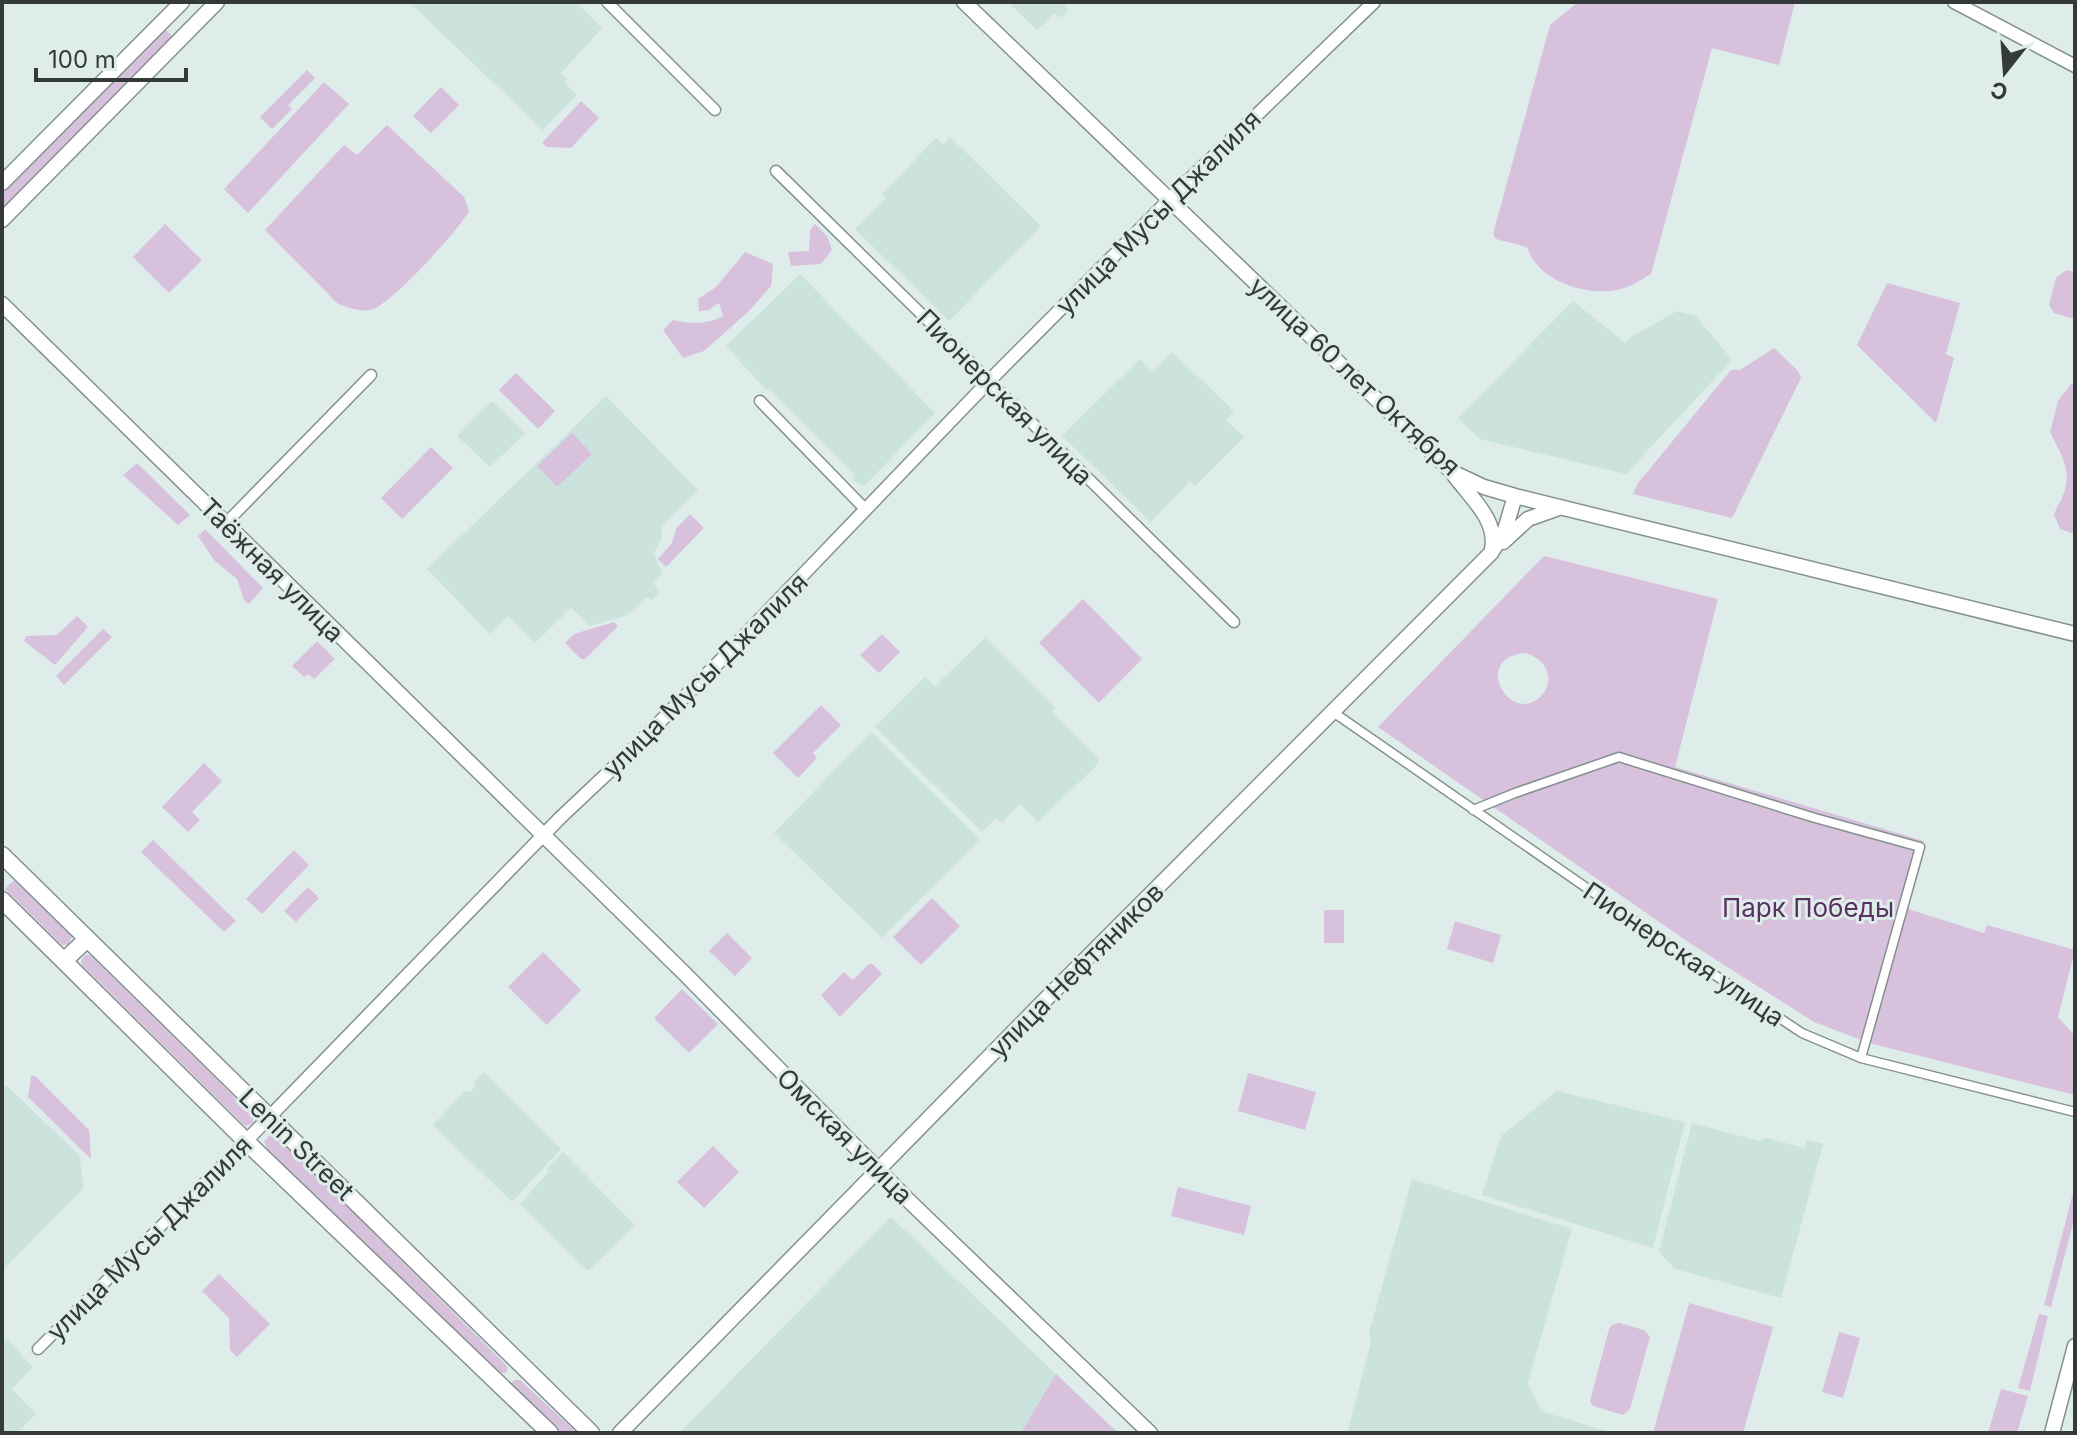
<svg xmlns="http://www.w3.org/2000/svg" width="2077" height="1435" font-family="Inter,sans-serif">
<rect width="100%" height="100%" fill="#deedea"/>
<path fill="#cbe2dd" d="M409,2H576L602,28L561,73L567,79L565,83L577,95L543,130Z
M1008,2H1070L1065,7L1069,10L1061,18L1055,13L1037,30Z
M950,137L1041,226L949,321L855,229L886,198L882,194L936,138L943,144Z
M800,274L935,413L864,486L854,481L855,475L769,388L766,390L726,346Z
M1573,301L1625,343L1629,338L1677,311L1696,316L1732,360L1626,474L1480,439L1458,418Z
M1172,352L1234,411L1226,420L1244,437L1195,486L1190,481L1151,522L1062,436L1140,359L1152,371Z
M606,396L698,490L661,526L662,538L654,553L662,574L653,583L660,592L652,600L646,597L628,615L590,626L571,608L535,643L508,616L490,634L427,569Z
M492,401L525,433L490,467L457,436Z
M985,638L1055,708L1052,712L1098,759V764L1038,822L1020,804L1002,823L996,818L982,832L875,727L925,677L935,686Z
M871,732L980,839L882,938L774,833Z
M484,1072L561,1149L512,1202L433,1125L465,1091L470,1092L475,1087V1081Z
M6,1085L79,1155L84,1188L2,1271V1090Z
M1557,1091L1685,1122L1653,1248L1482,1195L1501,1136Z
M1692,1123L1759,1141L1767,1138L1804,1148L1807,1140L1823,1144L1781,1298L1675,1269L1659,1252Z
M563,1152L635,1225L588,1271L520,1204L549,1171L547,1168Z
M1412,1179L1572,1229L1528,1383L1541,1411L1612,1433H1347L1371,1343L1369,1333Z
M891,1217L1118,1433H679Z
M6,1338L33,1367L12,1389L36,1414L17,1433H2V1342Z"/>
<path fill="#d8c1dc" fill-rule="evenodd" d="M1795,2L1779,65L1712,48L1651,274C1640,281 1630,287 1617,290C1584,296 1538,281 1527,247L1496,239L1493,234L1550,25L1577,3Z
M165,29L173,37L2,209V193Z
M307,70L315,78L288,105L292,109L272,129L260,117Z
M324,82L349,104L248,213L224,189Z
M441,87L459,105L431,133L413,116Z
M581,101L599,118L571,148L547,147L542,143Z
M387,125L464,197L469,211C459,230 392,303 373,309C361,313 348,308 337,303L265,230L344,145L357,155Z
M165,224L202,260L169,293L133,257Z
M815,224L827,236L832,250L821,264L791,266L788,252L809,251L810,230Z
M745,252L773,264L771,286L749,311L704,351L683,358L663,330L673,320C692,324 706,325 723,316L719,303L709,310L699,311L698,299L716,287Z
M2066,270L2075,272V319L2054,313L2049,305L2056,278Z
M1887,283L1960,303L1946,354L1954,358L1936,423L1857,345Z
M1774,348L1798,371L1801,378L1732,518L1633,494L1638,483L1731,370H1740Z
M516,373L555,411L538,429L499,390Z
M2075,383V534L2060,529L2054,515C2056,508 2059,504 2062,498C2074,470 2061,456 2050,432L2058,401L2071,384Z
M572,433L592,454L557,487L537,466Z
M431,447L453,468L402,519L381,498Z
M137,463L190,515L178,525L123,475Z
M690,514L704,528L666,567L658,559L672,543L676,529Z
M205,529L263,588L249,604L244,600L237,579L214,560L198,536Z
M1544,556L1718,599L1675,767L1924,841L1905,908L1984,933L1987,925L2075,950L2058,1017L2075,1036V1095L1869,1043L1814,1022L1691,944L1378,727ZM1524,653C1544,657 1557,677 1542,695C1512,728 1470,659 1524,653Z
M1083,599L1142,659L1099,703L1039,643Z
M77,616L88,627L55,665L24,641L26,636L57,635Z
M614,622L618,626L585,659H581L565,643L574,634Z
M103,629L112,637L64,685L56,676Z
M882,634L900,652L879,673L860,655Z
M317,641L335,659L314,679L308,674L304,677L292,666Z
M821,705L841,725L813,753L817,758L798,778L773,753Z
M204,763L222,781L192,812L200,820L188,832L162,807Z
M153,840L236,921L224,932L141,852Z
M294,850L309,865L262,914L246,899Z
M14,880L72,936L68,945H62L5,889Z
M308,887L319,898L296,922L284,911Z
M932,898L960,926L921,965L893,937Z
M1324,910H1344V943H1324Z
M1455,921L1501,935L1493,963L1447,949Z
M727,933L752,958L735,976L709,951Z
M543,952L581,990L547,1025L508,987Z
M85,955H90L253,1115V1123L246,1126L243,1124L82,965L81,961Z
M869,964H873L882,974L840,1017L821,995L844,972L853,980Z
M682,989L718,1024L689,1053L654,1018Z
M1248,1073L1316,1092L1305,1130L1238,1111Z
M31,1076H35L89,1130L91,1159L28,1097Z
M270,1135L279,1138L505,1364L508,1368L506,1373L495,1372L267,1149L264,1141Z
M713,1146L739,1172L704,1208L677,1182Z
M2075,1185V1216L2051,1307L2044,1305Z
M1178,1187L1251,1206L1244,1235L1171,1216Z
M219,1274L270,1324L237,1357L230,1350L229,1318L202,1291Z
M1689,1303L1773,1327L1743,1433H1653Z
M2039,1314L2048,1316L2030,1391L2018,1388Z
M1619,1323L1644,1330L1650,1337L1630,1409L1623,1415L1593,1406L1590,1401L1609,1329L1612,1325Z
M1839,1332L1860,1338L1843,1398L1822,1392Z
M1056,1374L1118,1433H1021Z
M514,1380H520L577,1433H560L514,1389L512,1383Z
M2001,1389L2028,1396L2017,1433H1988Z"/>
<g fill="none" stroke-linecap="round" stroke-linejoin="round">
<g stroke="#84918f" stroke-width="11">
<path id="pedestrian" d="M1333,712L1656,936L1802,1033L1861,1058L2075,1112
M1473,810L1515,793L1619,757L1815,818L1920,847L1861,1058"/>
</g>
<g stroke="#84918f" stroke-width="13">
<path id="minor" d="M607,2L715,110
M776,171L1234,622
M760,401L866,510
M225,524L371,375
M38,1349L246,1141"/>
</g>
<g stroke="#84918f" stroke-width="15">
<path id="tertiary" d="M1954,2L2075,66
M246,1141L560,818L631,751L720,661L989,381L1185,184L1374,2"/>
</g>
<g stroke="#84918f" stroke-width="17">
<path id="secondary" d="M964,2L1452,472L1484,487L1515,496L2075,634
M2,183L182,2
M2,220L217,2
M2,304L684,973L906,1198L1150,1433
M1454,475C1470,497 1498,520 1492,549
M1503,542L1528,519L1559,508
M620,1433L1035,1010L1491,553L1505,530L1515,496
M2052,1433L2075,1346"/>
</g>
<g stroke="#84918f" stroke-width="19">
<path id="primary" d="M2,855L591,1433
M2,900L258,1153L550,1433
M64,961L87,939"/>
</g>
<use href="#pedestrian" stroke="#fff" stroke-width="8"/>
<use href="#minor" stroke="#fff" stroke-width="10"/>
<use href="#tertiary" stroke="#fff" stroke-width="12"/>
<use href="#secondary" stroke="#fff" stroke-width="14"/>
<use href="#primary" stroke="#fff" stroke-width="16"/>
</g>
<g text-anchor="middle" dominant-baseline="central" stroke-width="6" stroke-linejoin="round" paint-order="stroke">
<g font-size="26" fill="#343a39" stroke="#deedea">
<text transform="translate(1158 212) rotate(-45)">улица Мусы Джалиля</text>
<text transform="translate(1355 376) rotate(43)">улица 60 лет Октября</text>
<text transform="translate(1005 397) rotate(45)">Пионерская улица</text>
<text transform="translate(272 570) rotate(45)">Таёжная улица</text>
<text transform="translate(705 675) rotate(-45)">улица Мусы Джалиля</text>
<text transform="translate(1684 954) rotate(34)">Пионерская улица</text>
<text transform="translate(1076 970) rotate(-45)">улица Нефтяников</text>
<text transform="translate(845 1136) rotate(45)">Омская улица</text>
<text transform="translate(297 1144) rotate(44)">Lenin Street</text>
<text transform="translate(149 1238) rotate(-45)">улица Мусы Джалиля</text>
</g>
<g font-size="26" fill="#5a2f61" stroke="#deedea">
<text x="1808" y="907">Парк Победы</text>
</g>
</g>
<rect width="2077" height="1435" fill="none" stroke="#343a39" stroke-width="8"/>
<g transform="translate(2005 72) rotate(197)" stroke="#deedea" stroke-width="6" paint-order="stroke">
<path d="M0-6L14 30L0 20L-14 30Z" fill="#343a39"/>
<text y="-12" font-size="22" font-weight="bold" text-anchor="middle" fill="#343a39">С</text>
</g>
<path d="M36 68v12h150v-12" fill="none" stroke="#343a39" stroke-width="4"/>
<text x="48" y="68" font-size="24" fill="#343a39" stroke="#deedea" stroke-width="6" paint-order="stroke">100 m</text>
</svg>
